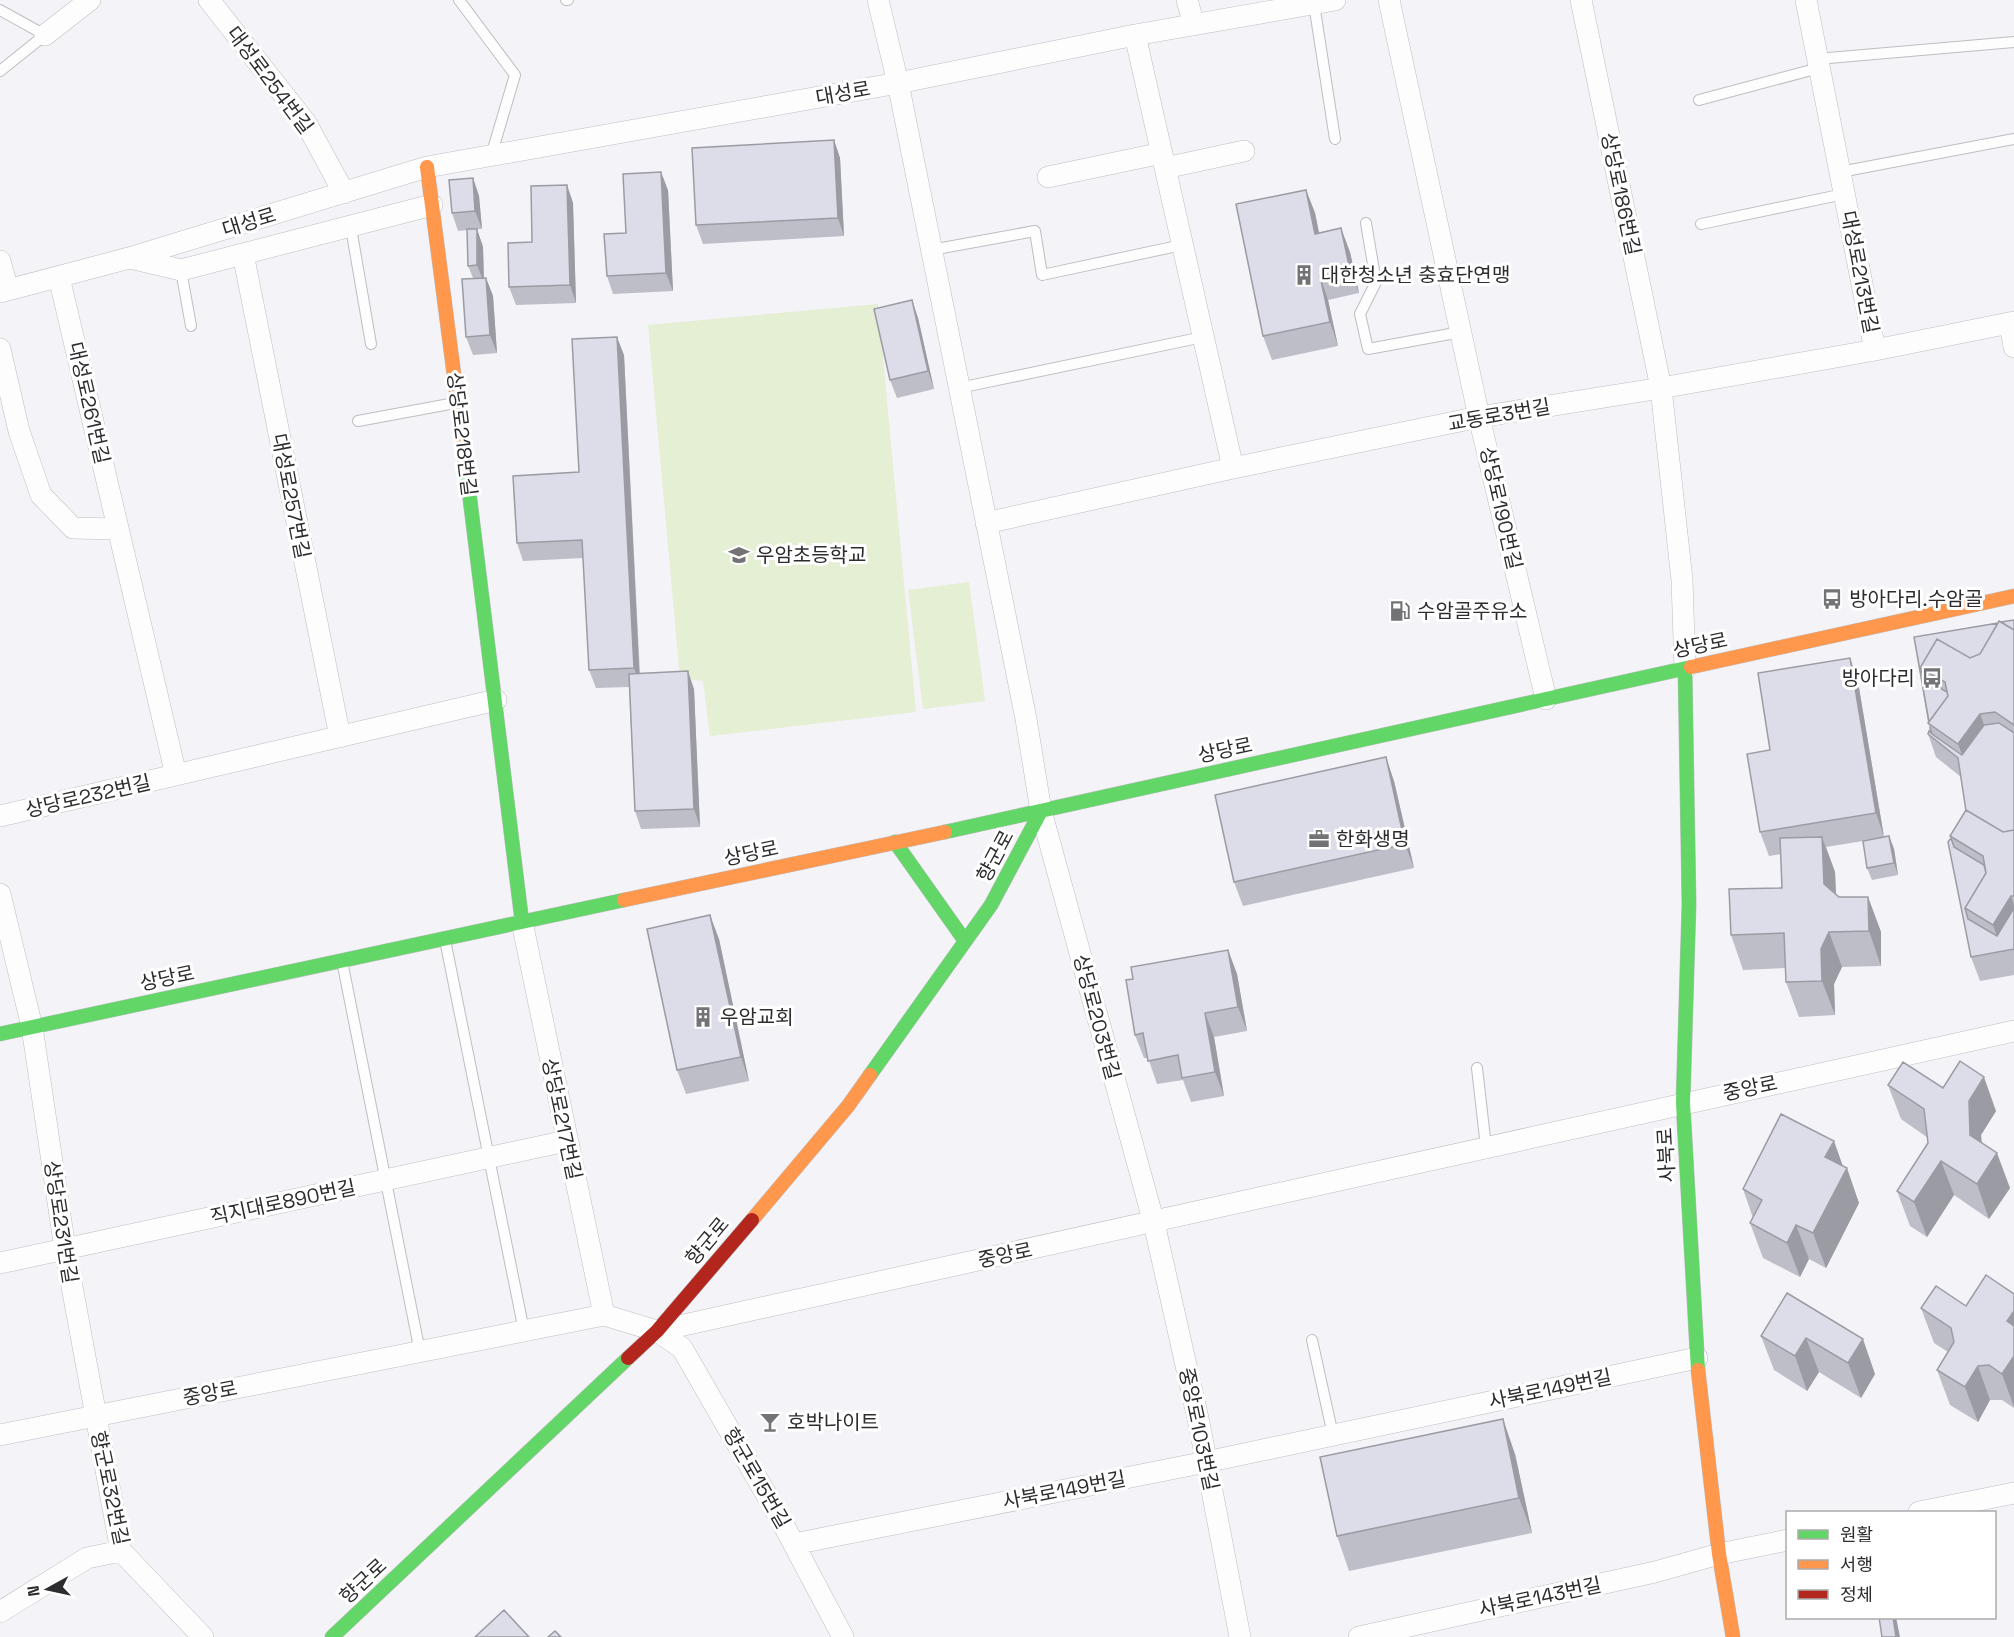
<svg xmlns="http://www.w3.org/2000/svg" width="2014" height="1637" font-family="'Space Grotesk','Noto Sans KR',sans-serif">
<rect width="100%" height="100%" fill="#f4f3f8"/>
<path fill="#e4efd3" d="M878,304L916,712L710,736L703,681L680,678L648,325Z
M969,582L985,701L923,709L908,590Z"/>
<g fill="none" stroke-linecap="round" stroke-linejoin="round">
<g stroke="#bebec1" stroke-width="12">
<path id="lane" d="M459,0L515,75L491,156
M566,0H568
M1314,4L1335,139
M0,10L45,35L0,71
M1817,59L2014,42
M1699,100L1819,68
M1840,172L2014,139
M1366,223L1376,282L1360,314L1368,349L1461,332
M1701,224L1844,194
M351,228L371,344
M931,250L1035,231L1042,275L1182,245
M181,270L191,326
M959,388L1203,337
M358,421L455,403
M445,940L524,1331
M342,961L420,1352
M1477,1068L1486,1147
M1312,1340L1333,1435"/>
</g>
<g stroke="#bebec1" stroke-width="22">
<path id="street" d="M209,0L306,123L344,193
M878,0L898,83L1026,719L1041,811L1154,1223L1199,1423L1240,1637
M1187,0L1194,25
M1389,0L1479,417L1546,699
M1581,0L1661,388L1682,580L1685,669
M1806,0L1875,350
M45,35L90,0
M1135,35L1233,468
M1165,168L1244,151
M1048,177L1162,153
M243,254L340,737
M130,258L181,270L432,205
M0,261L8,290
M59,277L176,775
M0,292L129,258L427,167L898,83L1135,35L1335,0
M2010,323L2014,347
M0,349L19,431L41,495L73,528L118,529
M986,523L1233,468L1479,417L1661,388L1875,350L2014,322
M0,816L496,700
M0,894L32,1027L65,1249L121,1551L203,1637
M522,922L604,1315
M0,1263L566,1141
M657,1331L682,1348L781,1520L843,1637
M0,1435L604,1315L657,1331C1110,1232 1561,1130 2014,1031
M1919,1512L2014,1493
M794,1544L1206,1462L1697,1358
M0,1612L87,1558L121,1551
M1359,1637L1655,1572L1719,1554L1788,1540"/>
</g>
<g stroke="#bebec1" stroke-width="15">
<path id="fast" d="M466,467L522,922
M1685,669L1689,904L1683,1103L1698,1370
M945,832L1691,667
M895,842L965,941
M0,1034L624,900
M870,1075L991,905L1041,811
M332,1637L628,1358"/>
</g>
<g stroke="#bebec1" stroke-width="15">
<path id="slow" d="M427,167L466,467
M1691,667L2014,596
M624,900L945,832
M752,1220L848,1106L870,1075
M1698,1370L1719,1554L1733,1637"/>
</g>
<g stroke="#bebec1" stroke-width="15">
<path id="jam" d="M628,1358L657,1331L752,1220"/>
</g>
<use href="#lane" stroke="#fdfdfe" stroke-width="10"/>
<use href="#street" stroke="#fdfdfe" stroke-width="21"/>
<use href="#fast" stroke="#63d668" stroke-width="14"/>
<use href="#slow" stroke="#ff974d" stroke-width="14"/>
<use href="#jam" stroke="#b3261e" stroke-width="14"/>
</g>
<path fill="#bebec8" d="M834,140L840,158L844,236L703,244L696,225Z
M473,178L479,196L482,229H477L483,247L484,278H486L493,296L497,353L473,355L466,337L473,278L468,266V230L458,231L452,213Z
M567,185L573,203L576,303L516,305L509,287L532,242Z
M668,190L673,291L613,294L607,276L626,233Z
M1306,190L1315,213L1319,233L1350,252L1359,293L1328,300L1338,346L1272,360L1263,336Z
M912,300L918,318L934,389L897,398L890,380Z
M624,355L640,674L694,689L700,827L641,829L635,811L629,687L596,688L589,670L583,558L523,561L517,543L579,472Z
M2014,620V975L1980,981L1971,957L1950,836L1966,811L1961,777L1936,757L1928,734L1931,733L1928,723L1914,637Z
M1850,658L1858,682L1884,837L1889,836L1894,849L1898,875L1872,880L1867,868L1863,841L1826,847L1835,872L1836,895L1839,897H1868L1881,932V966L1842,967L1834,984L1835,1015L1799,1017L1786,982V968L1743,970L1731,935L1782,888L1781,854L1769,856L1760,832L1770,750Z
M1394,781L1414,868L1243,906L1234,882Z
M719,939L749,1081L686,1094L677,1070Z
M1228,950L1237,974L1247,1031L1214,1037L1224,1096L1191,1102L1183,1080L1157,1084L1148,1058H1144L1135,1035L1133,979Z
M1888,1085L1943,1088L1996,1111L1981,1135L1982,1143L2010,1188L1989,1219L1954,1195L1927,1237L1910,1226L1897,1191L1928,1143V1138L1901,1119Z
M1843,1167L1859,1203L1826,1268L1809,1259L1800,1277L1763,1258L1750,1223L1753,1218L1743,1189Z
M1787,1293L1875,1374L1861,1398L1819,1372L1807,1391L1774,1370L1761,1336Z
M2014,1294V1408L2002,1400H1990L1978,1422L1950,1405L1937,1370L1948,1352L1934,1343L1921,1308L1966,1306Z
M1515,1454L1532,1533L1349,1571L1337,1536Z"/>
<path fill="#9b9ba3" d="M834,140L840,158L844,236L838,218Z
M661,172L668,190L673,291L666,273Z
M473,178L479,196L482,229L475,211Z
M567,185L573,203L576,303L570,285Z
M1306,190L1315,213L1324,257L1315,234Z
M1341,228L1350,252L1359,293L1350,270Z
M477,229L483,247L484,283L477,265Z
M1320,276L1328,300L1338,346L1330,322Z
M486,278L493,296L497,353L490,335Z
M912,300L918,318L934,389L928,371Z
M617,337L624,355L640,686L634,668Z
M1850,658L1858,682L1884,837L1876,813Z
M688,671L694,689L700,827L694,809Z
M1980,714L1993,748L1971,779L1958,744Z
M1386,757L1394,781L1414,868L1405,844Z
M1889,836L1894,849L1898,875L1894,863Z
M1822,837L1835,872L1837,918L1824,884Z
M2011,896L2014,905V946L2002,952L1993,925Z
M1868,897L1881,932V966L1869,931Z
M710,915L719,939L749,1081L741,1057Z
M1829,932L1842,967L1834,984L1835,1015L1822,981L1821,949Z
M1228,950L1237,974L1247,1031L1238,1007Z
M1205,1013L1214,1037L1224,1096L1215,1072Z
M1984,1077L1996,1111L1981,1135L1983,1170L1970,1135L1969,1101Z
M1834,1141L1845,1172L1847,1168L1859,1203L1826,1268L1813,1233L1825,1157Z
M1997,1153L2010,1188L1989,1219L1977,1184Z
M1941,1161L1954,1195L1927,1237L1914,1202Z
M1796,1225L1809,1259L1800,1277L1787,1243Z
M2014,1311V1341L2007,1321Z
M1806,1338L1819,1372L1807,1391L1795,1356Z
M1863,1339L1875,1374L1861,1398L1848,1363Z
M2014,1356V1407L2002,1374Z
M1978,1366L1990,1400L1978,1422L1965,1387Z
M1503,1419L1515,1454L1532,1533L1519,1498Z
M1893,1617H1896L1900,1637H1896Z"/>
<path fill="#dddde9" stroke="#9b9ba3" stroke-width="1.5" d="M834,140L838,218L696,225L692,148Z
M661,172L666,273L607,276L604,234L626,233L623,174Z
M473,178L475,211L452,213L449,180Z
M567,185L570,285L509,287L508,243L532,242L531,186Z
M1306,190L1315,234L1341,228L1350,270L1320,276L1330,322L1263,336L1236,204Z
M467,229H477V265L468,266Z
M486,278L490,335L466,337L462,279Z
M912,300L928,371L890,380L874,309Z
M617,337L634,668L589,670L582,540L517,543L513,476L579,472L572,339Z
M2014,620V630L2001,622Z
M1999,621L2014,630V725L1995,712L1980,714L1958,744L1928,723L1948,696L1945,682L1920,668L1937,639L1970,658L1980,654Z
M1998,623L1980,654L1970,658L1937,639L1920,668L1924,679L1947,692L1948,696L1929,722L1914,637Z
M1850,658L1876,813L1760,832L1747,754L1770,750L1758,673Z
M688,671L694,809L635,811L629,674Z
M1999,723L2014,733V830L2003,832L1966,810V811L1958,758L1928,734L1929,731L1931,733L1930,727L1932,734L1962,755L1984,725Z
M1386,757L1405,844L1234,882L1215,795Z
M1966,810L2003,832L2014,830V896H2011L1993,925L1965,908L1986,873L1983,856L1950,836Z
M1889,836L1894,863L1867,868L1863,841Z
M1822,837L1824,884L1839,897H1868L1869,931L1829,932L1821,949L1822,981L1786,982L1784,933L1731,935L1729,889L1782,888L1780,838Z
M1951,838L1954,847L1984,865L1986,873L1965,908L1968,919L1997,936L2014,908V949L1971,957L1948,842Z
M710,915L741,1057L677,1070L647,929Z
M1228,950L1238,1007L1205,1013L1215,1072L1182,1078L1178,1055L1148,1061L1143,1033L1135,1035L1126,980L1133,979L1131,967Z
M1960,1061L1984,1077L1969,1101L1970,1135L1997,1153L1977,1184L1941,1161L1914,1202L1897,1191L1928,1143L1924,1109L1888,1085L1903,1062L1943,1088Z
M1781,1114L1834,1141L1825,1157L1847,1168L1813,1233L1796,1225L1787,1243L1750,1223L1762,1200L1743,1189Z
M1986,1275L2014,1294V1311L2007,1321L2014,1326V1356L2002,1374L1989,1365L1978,1366L1965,1387L1937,1370L1954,1342L1951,1328L1921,1308L1936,1286L1966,1306Z
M1787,1293L1863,1339L1848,1363L1806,1338L1795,1356L1761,1336Z
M1503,1419L1519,1498L1337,1536L1320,1457Z
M504,1610L529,1637H475Z
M1879,1617H1893L1896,1637H1882Z
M555,1631L561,1637H548Z"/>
<defs>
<g id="building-bare" transform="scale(1.62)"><path d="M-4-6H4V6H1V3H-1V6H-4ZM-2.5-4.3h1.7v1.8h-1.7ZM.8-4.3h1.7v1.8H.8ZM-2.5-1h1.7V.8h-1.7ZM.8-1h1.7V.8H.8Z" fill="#737275" stroke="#fff" stroke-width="2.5" paint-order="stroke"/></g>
<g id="school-bare" transform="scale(1.62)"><path d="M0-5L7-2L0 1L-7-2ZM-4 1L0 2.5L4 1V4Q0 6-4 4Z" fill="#737275" stroke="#fff" stroke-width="2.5" paint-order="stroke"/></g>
<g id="bus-bare" transform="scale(1.62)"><path d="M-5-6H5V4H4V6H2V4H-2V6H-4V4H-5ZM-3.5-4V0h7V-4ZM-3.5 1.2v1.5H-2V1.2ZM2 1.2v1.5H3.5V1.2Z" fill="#737275" stroke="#fff" stroke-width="2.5" paint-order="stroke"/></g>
<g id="fuel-bare" transform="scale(1.62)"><path d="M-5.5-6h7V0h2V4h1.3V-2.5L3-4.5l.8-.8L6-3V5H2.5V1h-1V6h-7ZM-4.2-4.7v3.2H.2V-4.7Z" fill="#737275" stroke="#fff" stroke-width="2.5" paint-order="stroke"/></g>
<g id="office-bare" transform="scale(1.62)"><path d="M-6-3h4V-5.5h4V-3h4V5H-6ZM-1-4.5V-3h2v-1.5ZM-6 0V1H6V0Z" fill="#737275" stroke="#fff" stroke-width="2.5" paint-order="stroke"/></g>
<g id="bar-bare" transform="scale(1.62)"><path d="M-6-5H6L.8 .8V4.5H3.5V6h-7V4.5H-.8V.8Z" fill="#737275" stroke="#fff" stroke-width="2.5" paint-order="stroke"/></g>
</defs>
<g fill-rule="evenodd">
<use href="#building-bare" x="1304" y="275"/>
<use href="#school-bare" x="739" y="555"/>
<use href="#bus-bare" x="1832" y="599"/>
<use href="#fuel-bare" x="1400" y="611"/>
<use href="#bus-bare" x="1932" y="678"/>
<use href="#office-bare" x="1319" y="839"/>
<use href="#building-bare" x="703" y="1017"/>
<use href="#bar-bare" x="770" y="1422"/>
</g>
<g text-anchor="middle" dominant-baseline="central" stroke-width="6" stroke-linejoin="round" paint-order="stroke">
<g font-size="20" fill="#2d2c2f" stroke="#fff">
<text transform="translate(270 80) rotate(53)">대성로254번길</text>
<text transform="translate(843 93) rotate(-10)">대성로</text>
<text transform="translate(1621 194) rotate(78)">상당로186번길</text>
<text transform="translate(249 222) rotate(-17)">대성로</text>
<text transform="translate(1860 272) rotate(79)">대성로213번길</text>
<text transform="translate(89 403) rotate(77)">대성로261번길</text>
<text transform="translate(1499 415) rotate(-10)">교동로3번길</text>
<text transform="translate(462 434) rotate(83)">상당로218번길</text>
<text transform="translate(291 496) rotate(79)">대성로257번길</text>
<text transform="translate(1501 508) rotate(77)">상당로190번길</text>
<text transform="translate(1700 645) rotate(-12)">상당로</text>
<text transform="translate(1225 750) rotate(-12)">상당로</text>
<text transform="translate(88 796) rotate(-13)">상당로232번길</text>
<text transform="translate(751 853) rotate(-12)">상당로</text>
<text transform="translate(995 856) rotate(-62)">향군로</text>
<text transform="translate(167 978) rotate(-12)">상당로</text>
<text transform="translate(1097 1017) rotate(75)">상당로203번길</text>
<text transform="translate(1750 1088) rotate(-12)">중앙로</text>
<text transform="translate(562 1119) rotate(78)">상당로217번길</text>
<text transform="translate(1666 1155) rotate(-93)">사북로</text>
<text transform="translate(283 1202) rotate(-12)">직지대로890번길</text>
<text transform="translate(61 1222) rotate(81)">상당로231번길</text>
<text transform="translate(707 1241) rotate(-50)">향군로</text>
<text transform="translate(1005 1255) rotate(-12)">중앙로</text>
<text transform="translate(1550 1389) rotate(-12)">사북로149번길</text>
<text transform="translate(210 1393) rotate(-11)">중앙로</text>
<text transform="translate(1199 1429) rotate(78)">중앙로103번길</text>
<text transform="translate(757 1478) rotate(60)">향군로15번길</text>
<text transform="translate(110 1488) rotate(78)">향군로32번길</text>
<text transform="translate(1064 1490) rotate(-11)">사북로149번길</text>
<text transform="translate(363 1581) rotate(-43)">향군로</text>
<text transform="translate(1540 1597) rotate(-12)">사북로143번길</text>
</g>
<g font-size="20" fill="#2d2c2f" stroke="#fff" text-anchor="start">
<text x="1321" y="275">대한청소년 충효단연맹</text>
<text x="756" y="555">우암초등학교</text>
<text x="1849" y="599">방아다리.수암골</text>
<text x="1417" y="611">수암골주유소</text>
<text x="1915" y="678" text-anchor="end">방아다리</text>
<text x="1336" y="839">한화생명</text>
<text x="720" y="1017">우암교회</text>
<text x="787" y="1422">호박나이트</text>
</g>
</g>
<rect x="1786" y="1511" width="210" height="108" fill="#ffffff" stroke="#ababac" stroke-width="1.5"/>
<rect x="1798" y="1530" width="30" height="9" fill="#63d668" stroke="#ababac" stroke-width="1.5"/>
<text x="1840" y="1541" font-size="18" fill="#2d2c2f">원활</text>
<rect x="1798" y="1560" width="30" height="9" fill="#ff974d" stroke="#ababac" stroke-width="1.5"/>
<text x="1840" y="1571" font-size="18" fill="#2d2c2f">서행</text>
<rect x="1798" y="1590" width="30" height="9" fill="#b3261e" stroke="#ababac" stroke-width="1.5"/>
<text x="1840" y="1601" font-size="18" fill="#2d2c2f">정체</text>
<g transform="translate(48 1589) rotate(262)" stroke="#ffffff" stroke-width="4.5" paint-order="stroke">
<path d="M0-4.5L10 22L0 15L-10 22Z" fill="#2d2c2f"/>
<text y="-9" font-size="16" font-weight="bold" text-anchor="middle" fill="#2d2c2f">N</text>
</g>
</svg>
